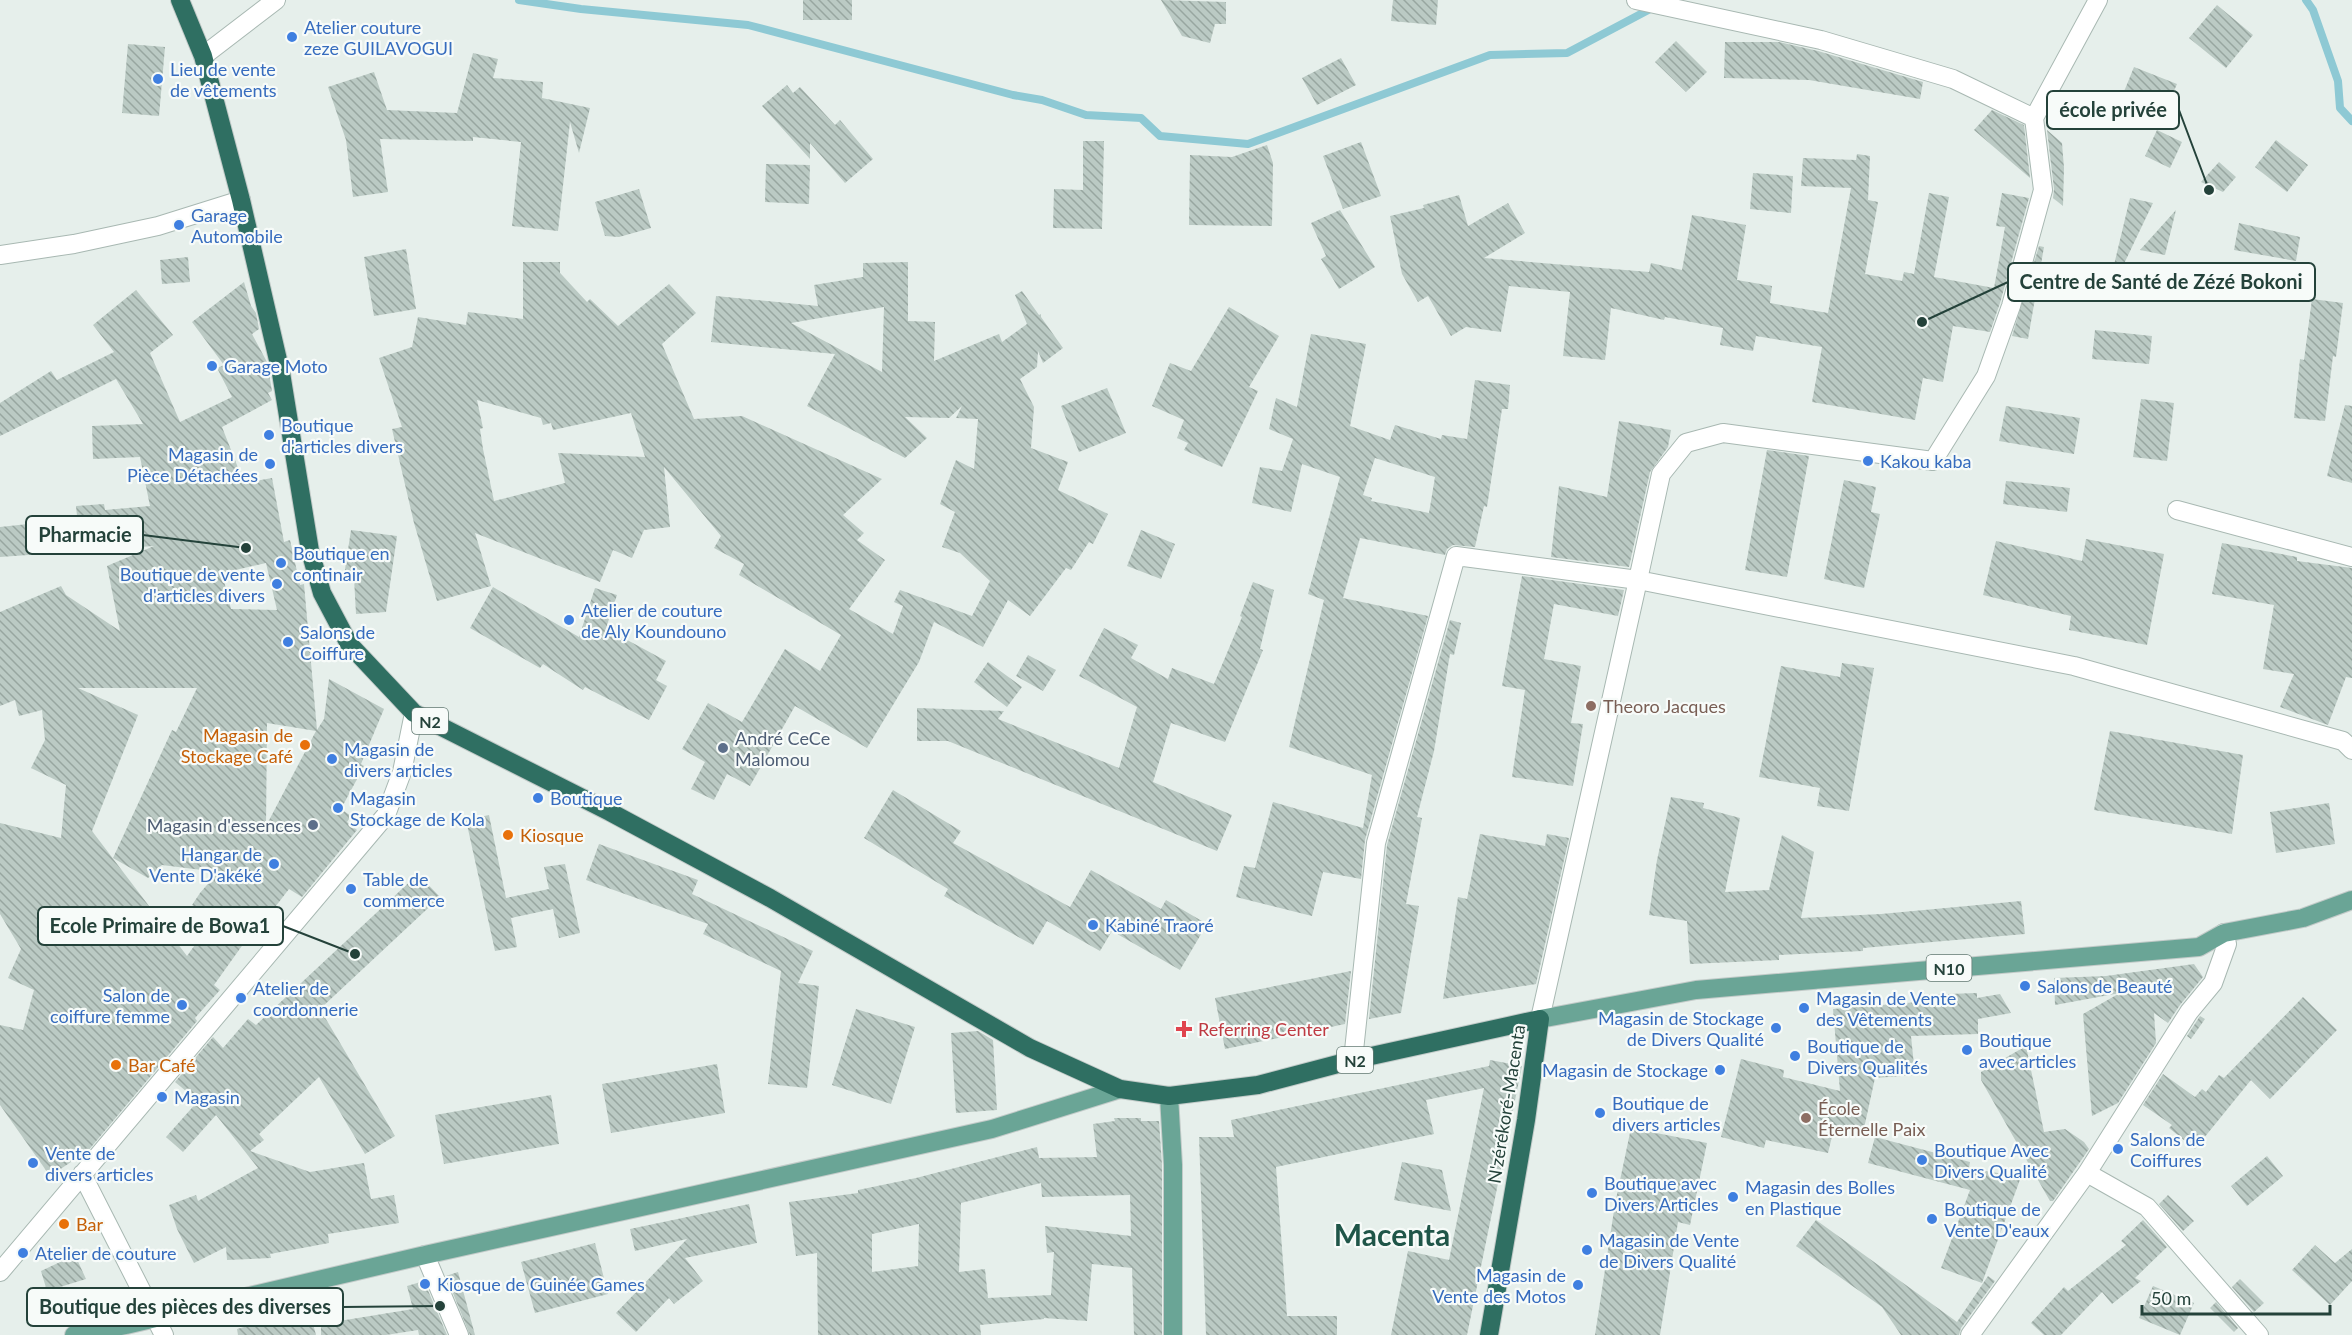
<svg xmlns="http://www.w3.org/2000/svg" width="2352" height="1335" font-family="Lato,sans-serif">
<defs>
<pattern id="building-back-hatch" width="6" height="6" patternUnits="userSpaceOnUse" patternTransform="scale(1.5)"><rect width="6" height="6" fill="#bbcac4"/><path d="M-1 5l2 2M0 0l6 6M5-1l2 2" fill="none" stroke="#98a6a0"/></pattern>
</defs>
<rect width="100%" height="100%" fill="#e6efeb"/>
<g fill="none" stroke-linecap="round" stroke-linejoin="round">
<path stroke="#8ec9d4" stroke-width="8" d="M519,0L581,9L748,25L1013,95L1042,100L1086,115L1141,118L1160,136L1248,144L1490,55L1567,53L1654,7
M2306,0L2313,10L2338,81L2340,108L2352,121"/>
</g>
<path fill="url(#building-back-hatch)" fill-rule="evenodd" d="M803,0H852V20H803Z
M1161,0L1226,2V24H1215L1210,43L1182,36Z
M1393,0H1438L1436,25L1391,21Z
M2217,5L2253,35L2226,68L2189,38Z
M1676,41L1707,72L1686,92L1655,62Z
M1725,42H1779L1818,51L1923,82L1920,99L1809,80L1724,78Z
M128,44L165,47L159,116L122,113Z
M473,53L498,59L493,78L543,82L542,98L590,108L579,153L570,122L558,231L512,226L521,142L473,137V141L380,139L388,192L353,197L346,140L328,87L374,72L387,110L457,113Z
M1341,58L1356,85L1317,105L1302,78Z
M2134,67L2177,84L2163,116L2121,99Z
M787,85L793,93L800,87L835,125L840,120L873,159L845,183L810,143V159L762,106Z
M1992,110L2024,125L2030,178L1974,130Z
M2047,130L2062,143L2064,168L2063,206L2053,198L2054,189Z
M2157,130L2182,142L2170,168L2145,156Z
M2276,140L2308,165L2287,192L2255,167Z
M1083,141H1104L1102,229L1053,228L1054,189L1083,190Z
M1361,142L1381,196L1343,209L1323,156Z
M1267,145L1273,163L1272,226L1189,225L1190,155L1232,157Z
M1857,154L1870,156L1868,200L1878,202L1865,274L1902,281L1904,272L1914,274L1929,193L1949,197L1934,277L1994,288L2005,227L1996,226L2002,193L2029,198L2000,303L1990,332L1953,326L1943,382L1923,378L1915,420L1812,402L1822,347L1756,336L1753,351L1720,345L1723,328L1665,317L1664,320L1611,308L1605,360L1563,356L1570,292L1509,286L1501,332L1466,327L1451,336L1428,296L1418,302L1402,274L1390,216L1424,208L1423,205L1459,195L1468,226L1508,203L1525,233L1484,258L1649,272L1651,263L1682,270L1692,215L1746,225L1737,280L1772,286L1770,303L1828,313L1851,188L1801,186L1803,158L1856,160Z
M2219,162L2236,177L2223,192L2201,182Z
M766,164L810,165L809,204L765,202Z
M1753,173L1793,176L1791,213L1750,209Z
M639,189L651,228L619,237L605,236L595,202Z
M2130,198L2153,203L2122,268L2114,265Z
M1340,210L1375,267L1339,289L1321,259L1326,256L1311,223Z
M2176,210L2165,255L2140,250Z
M2239,223L2300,237L2296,261L2234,250Z
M2039,246L2044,247L2028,339L2012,336Z
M406,249L416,309L374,316L364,257Z
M188,257L190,282L162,284L160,260Z
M523,262H560V273L587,302L590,299L618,326L669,284L696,313L662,344L694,419L742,416L882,479L843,515L864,533L857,540L885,560L849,609L893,634L903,606L894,602L900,590L972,616L990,581L960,553L942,547L955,512L940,504L956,460L974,469L978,419L956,418L962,406L949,418L905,417L927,438L905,458L807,406L835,354L711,342L716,296L818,306L814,285L863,277V263L908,262V321L935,322L934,361L999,334L1002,342L1027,324L1015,295L1022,291L1039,315L1041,314V317L1063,348L1043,363L1038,351L1037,367L1020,379L1034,407L1031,448L1068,462L1058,490L1108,514L1093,544L1089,542L1071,570L1066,568L1030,616L1008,600L983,647L934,622L919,662L867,748L795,706L750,786L727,774L714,800L691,789L705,762L682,749L708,703L742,722L785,649L820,671L841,635L739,575L744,564L714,548L721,536L664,467L670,527L644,530L632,558L613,550L600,582L475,533L491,586L437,601L414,523L392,429L402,427L379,358L412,347L418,317L466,325L468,312L523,319ZM884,307L882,372L791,323L820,318ZM477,400L541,418L543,425L551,423L553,430L631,413L645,457L558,453L565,483L494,501L483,449L480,429L483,428Z
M244,282L251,306L256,313L259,329L252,334L267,362L272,391L268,393L272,400L222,427L244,483L272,478L284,542L290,540L300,585L304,584L317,730L324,719L329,679L384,709L361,764L364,766L341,809L351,816L347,822L357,830L302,897L289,889L246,945L244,943L214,985L220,990L195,1018L197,1021L82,1158L80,1156L50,1176L0,1105V1025L23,1030L34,990L8,978L21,949L0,914V823L61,838L66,785L31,768L45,740L42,710L19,716L15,700L0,706V612L61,586L66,595L120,631L107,566L154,546L0,557V527L28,524L29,537L78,526L76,506L104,504L105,510L150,506L140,457L93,459L92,426L143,424L116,379L0,436V403L51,371L57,380L114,352L93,325L136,290L173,335L150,353L180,422L232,397L217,368L224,365L192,322ZM266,563L277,610L231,609L222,573ZM78,688H197L176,732L172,730L113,858L148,878L162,865L218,872L200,893L192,905L214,918L187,956L92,831L138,715ZM267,723L316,731L266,826Z
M2312,299L2343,303L2336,357L2333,356L2325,421L2294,418L2300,359L2304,360Z
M1229,307L1279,336L1249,387L1258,391L1222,467L1184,450L1188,443L1177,438L1184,420L1152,406L1170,363L1191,371Z
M2095,330L2152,336L2149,364L2092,359Z
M1311,334L1366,344L1350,426L1390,440L1395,425L1441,439L1442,435L1467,439L1475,380L1510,385L1508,409H1502L1487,507L1484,506L1475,547L1453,545L1447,549L1445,555L1360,538L1343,598L1428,616L1365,840L1361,879L1323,872L1312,916L1236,897L1244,866L1255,868L1273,802L1363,828L1372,775L1289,747L1324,600L1308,594L1340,477L1302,464L1291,512L1252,503L1260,467L1282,471L1293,439L1269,429L1276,398L1297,407ZM1375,458L1435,477L1429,513L1371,501L1372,498L1363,495Z
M1107,388L1126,433L1079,452L1061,406Z
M2141,399L2174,403L2167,461L2133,457Z
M2345,405L2352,406V483L2327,476Z
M2006,406L2080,418L2074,454L1999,441Z
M1619,421L1671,430L1668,447L1650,472L1629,567L1551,557L1559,486L1607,497Z
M1767,450L1809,456L1787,577L1745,570Z
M1844,480L1876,487L1871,512L1880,514L1864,588L1824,579Z
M2006,481L2070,488L2067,512L2003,504Z
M351,530L397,536L386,612L356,614L354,578L344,576Z
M1141,530L1175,544L1161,579L1127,566Z
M2086,539L2164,554L2147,645L2069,630L2071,616L1983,595L1996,541L2082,561Z
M2222,543L2297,557V561L2352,568V678L2346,677L2328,725L2280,707L2294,674L2263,669L2274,605L2212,594Z
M1522,576L1624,590L1618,616L1554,604L1544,659L1581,666L1571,723L1583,724L1573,786L1512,777L1525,690L1502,686Z
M1253,582L1274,590L1260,649L1263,650L1225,742L1171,723L1153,782L1232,815L1217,851L948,741H917V708L1004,711L998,719L1119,768L1137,707L1079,676L1104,628L1138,645L1131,658L1168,679L1172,668L1214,684L1242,617L1240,616Z
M493,587L579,637L595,588L617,595L607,625L619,633L618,635L666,661L656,680L667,686L649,720L585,687L583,690L543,664L540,668L470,628Z
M1450,620L1461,623L1454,655L1450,654L1434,751L1417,817L1422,818L1406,904L1419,906L1401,1013L1369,1019L1387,845Z
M1028,655L1056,670L1043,691L1016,676Z
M988,662L1022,687L1007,707L974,682Z
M1842,663L1874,668L1849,811L1817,806L1820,788L1759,777L1781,666L1840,677Z
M2110,731L2243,755L2232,834L2094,810Z
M893,790L961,831L953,843L1070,907L1091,870L1161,909L1166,900L1207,924L1180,970L1112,931L1100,951L1047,921L1033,945L944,896L948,889L864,838Z
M1671,797L1704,803L1703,808L1740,818L1725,892L1769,890L1782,835L1814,852L1801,918L1881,914L2021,901L2025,934L1863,948V951L1779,955V960L1690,964L1687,921L1649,915L1657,860Z
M2329,803L2335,844L2276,853L2270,812Z
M489,815L506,898L549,889L544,867L565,864L580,933L559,938L553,909L511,918L517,947L495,951L466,820Z
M1480,834L1545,846L1547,834L1569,838L1536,984L1443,999L1458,897L1467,899Z
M599,844L698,880L692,894L813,951L798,983L819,986L807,1088L768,1084L781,971L703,934L708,924L586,880Z
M418,874L440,897L320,1009L395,1136L365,1154L319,1077L259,1134L264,1140L250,1151L310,1172L364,1163L371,1199L394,1195L399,1223L328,1234L329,1243L270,1254L271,1258L227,1260L226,1247L194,1263L177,1229L169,1205L196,1195L198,1201L258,1168L216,1115L183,1152L166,1137L198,1101L175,1082L213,1037L223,1048L248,1019L256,1025Z
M2194,964L2203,977L2180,1005L2168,1023L2154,1013L2156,1043L2118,1103L2092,1116L2083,1014L2120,993L2055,1005L2054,978L2106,976Z
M1351,971L1345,1024L1225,1049L1215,998Z
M1977,993V998L2000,994L2011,1013L1978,1019V1034L1911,1036L1915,1075L1875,1078L1863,1133L1834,1128L1828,1153L1766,1140L1764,1148L1721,1137L1741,1059L1784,1070L1783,1077L1840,1091L1833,1009L1918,1002V995Z
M2303,997L2337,1030L2270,1099L2251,1080L2195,1149L2169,1128L2172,1125L2143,1105L2163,1074L2195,1097L2202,1089L2206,1092L2219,1075L2224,1078Z
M856,1009L915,1027L891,1104L832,1085Z
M2200,1016L2205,1019L2191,1039L2187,1036Z
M978,1031L993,1040L997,1110L956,1113L951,1033Z
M2026,1046L2044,1132L2065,1129L2084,1142L2089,1149L2053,1201H2050L1981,1080V1072Z
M1490,1060L1522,1066L1467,1335H1391L1408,1251L1449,1260L1484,1088L1426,1100L1434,1134L1276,1167L1287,1316H1337V1335H1206L1199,1137H1234L1231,1120L1489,1066Z
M717,1064L725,1113L611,1133L602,1084Z
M551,1095L559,1144L444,1164L435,1115Z
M1114,1118H1141V1121H1159L1162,1165V1335H1134L1132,1268L1092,1264L1087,1321L1044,1318V1319L980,1325L981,1335H818L817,1253L796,1256L789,1202L858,1193V1190L916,1178L1037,1147L1039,1158L1097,1157L1093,1124L1115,1121ZM1041,1183L1042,1197L1130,1195L1131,1236L1045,1226L1047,1253L1054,1252L1051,1295L988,1298L985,1269L959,1272L961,1203ZM919,1224L918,1266L872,1272V1234Z
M1631,1128L1707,1143L1690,1225L1678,1222L1660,1335H1595L1615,1204Z
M1875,1137L1970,1162L1969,1168L2021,1177L1982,1283L1941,1268L1970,1190L1868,1163Z
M2267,1156L2283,1176L2247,1206L2231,1186Z
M1402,1162L1442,1170L1451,1211L1394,1200Z
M2168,1195L2194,1221L2183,1231L2159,1204Z
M749,1204L757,1243L685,1258L703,1281L674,1304L669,1298L636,1332L616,1313L687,1239L635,1251L630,1229Z
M1816,1220L1957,1322L1988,1276L1995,1281L1961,1328L1959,1335H1901L1882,1307L1796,1246Z
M2143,1220L2167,1247L2135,1278L2141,1281L2112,1304L2102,1292L2061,1335H2044L2031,1323L2064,1287L2068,1291L2126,1245L2121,1241Z
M595,1243L608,1294L535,1313L521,1262Z
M2315,1245L2335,1263L2352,1249V1281L2330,1305L2292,1270Z
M75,1255L86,1279L47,1291L41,1271Z
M458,1272L475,1335H470L446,1276Z
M2240,1279L2264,1303L2254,1312L2232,1287Z
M424,1281L447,1335H419L418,1330L386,1335H321V1324L413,1309L407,1286Z
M2153,1286L2194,1303L2180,1335L2139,1318Z
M2216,1302L2238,1328L2234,1332L2210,1308Z
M309,1309L316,1335H238L237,1329Z"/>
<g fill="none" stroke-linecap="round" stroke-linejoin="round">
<g stroke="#a8b8b2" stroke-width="20">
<path id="minor" d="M1636,0L1821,40L1953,79L2034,118L2043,190L2011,306L1986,376L1933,461L1723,433L1686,443L1661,474L1638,580L2074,666L2343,741L2352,750
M203,56L276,0
M2034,118L2098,0
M0,255L74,244L158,226L241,200
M2177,510L2352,557
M1353,1060L1376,843L1456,556L1638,580L1540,1019
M2087,1173L2147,1207L2259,1335
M82,1174L164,1335
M425,1255L459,1335
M0,1272L386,815L402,772L414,713
M1970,1335L2087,1173L2189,1012L2213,983L2227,944L2224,933"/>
</g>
<g stroke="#c2cac8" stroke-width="20">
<path id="major" d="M1540,1019L1696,990L2199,947L2224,933L2303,918L2352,900
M1169,1096L1173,1165V1335
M74,1335L126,1325L425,1255L992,1129L1120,1089"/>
</g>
<g stroke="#c2cac8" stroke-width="20">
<path id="highway" d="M180,0L203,56L241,200L281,373L310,551L322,593L349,644L414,713L610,812L770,898L1030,1048L1120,1089L1169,1096L1258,1085L1353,1060L1540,1019L1526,1120L1489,1335"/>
</g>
<use href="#minor" stroke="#fff" stroke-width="18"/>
<use href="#major" stroke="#6aa596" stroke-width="18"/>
<use href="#highway" stroke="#2f6f62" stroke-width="18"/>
</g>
<g fill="#3f7fe0" stroke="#f7fbf9" stroke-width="2">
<circle cx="292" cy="37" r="6"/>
<circle cx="158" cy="79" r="6"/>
<circle cx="179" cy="225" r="6"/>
<circle cx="212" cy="366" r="6"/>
<circle cx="269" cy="435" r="6"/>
<circle cx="1868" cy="461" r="6"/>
<circle cx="270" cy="464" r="6"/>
<circle cx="281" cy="563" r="6"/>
<circle cx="277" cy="584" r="6"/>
<circle cx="569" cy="620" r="6"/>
<circle cx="288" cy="642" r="6"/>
<circle cx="332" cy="759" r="6"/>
<circle cx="538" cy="798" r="6"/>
<circle cx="338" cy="808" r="6"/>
<circle cx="274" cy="864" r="6"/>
<circle cx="351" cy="889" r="6"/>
<circle cx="1093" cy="925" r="6"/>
<circle cx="2025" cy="986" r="6"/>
<circle cx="241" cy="998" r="6"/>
<circle cx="182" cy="1005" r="6"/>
<circle cx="1804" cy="1008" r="6"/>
<circle cx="1776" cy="1028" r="6"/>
<circle cx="1967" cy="1050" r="6"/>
<circle cx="1795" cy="1056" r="6"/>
<circle cx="1720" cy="1070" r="6"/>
<circle cx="162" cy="1097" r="6"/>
<circle cx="1600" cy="1113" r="6"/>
<circle cx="2118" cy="1149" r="6"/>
<circle cx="1922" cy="1160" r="6"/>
<circle cx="33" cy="1163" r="6"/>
<circle cx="1592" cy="1193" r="6"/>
<circle cx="1733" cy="1197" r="6"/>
<circle cx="1932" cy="1219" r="6"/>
<circle cx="1587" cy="1250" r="6"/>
<circle cx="23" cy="1253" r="6"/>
<circle cx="425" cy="1284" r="6"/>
<circle cx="1578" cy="1285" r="6"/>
</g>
<g fill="#8d6e63" stroke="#f7fbf9" stroke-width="2">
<circle cx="1591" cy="706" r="6"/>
<circle cx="1806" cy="1118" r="6"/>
</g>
<g fill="#e8710a" stroke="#f7fbf9" stroke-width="2">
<circle cx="305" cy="745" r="6"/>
<circle cx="508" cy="835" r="6"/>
<circle cx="116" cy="1065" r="6"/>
<circle cx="64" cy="1224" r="6"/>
</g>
<g fill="#5c6f8a" stroke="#f7fbf9" stroke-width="2">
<circle cx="723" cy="748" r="6"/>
<circle cx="313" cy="825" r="6"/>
</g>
<path fill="#e0444e" stroke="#f7fbf9" stroke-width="2" d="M1181 1020h6v6h6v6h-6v6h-6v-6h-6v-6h6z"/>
<g text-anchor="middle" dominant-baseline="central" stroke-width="4.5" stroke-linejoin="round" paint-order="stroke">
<g fill="#f7fbf9" stroke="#637a73" stroke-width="1.5">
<rect x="412" y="708" width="36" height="26" rx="4.5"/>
<rect x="1926.5" y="955" width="45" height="26" rx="4.5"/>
<rect x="1337" y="1047" width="36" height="26" rx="4.5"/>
</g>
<g font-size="16" font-weight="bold" fill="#24423a">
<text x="430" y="721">N2</text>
<text x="1949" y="968">N10</text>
<text x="1355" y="1060">N2</text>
</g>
<g font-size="18" fill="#366cbe" stroke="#f7fbf9" text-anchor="start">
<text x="304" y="27">Atelier couture<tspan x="304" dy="21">zeze GUILAVOGUI</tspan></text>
<text x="170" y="69">Lieu de vente<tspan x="170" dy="21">de vêtements</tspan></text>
<text x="191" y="215">Garage<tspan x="191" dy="21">Automobile</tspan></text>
<text x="224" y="366">Garage Moto</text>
<text x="281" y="425">Boutique<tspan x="281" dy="21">d'articles divers</tspan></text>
<text x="258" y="454" text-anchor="end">Magasin de<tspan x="258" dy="21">Pièce Détachées</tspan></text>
<text x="1880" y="461">Kakou kaba</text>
<text x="293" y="553">Boutique en<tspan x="293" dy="21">continair</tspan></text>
<text x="265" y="574" text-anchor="end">Boutique de vente<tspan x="265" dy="21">d'articles divers</tspan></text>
<text x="581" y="610">Atelier de couture<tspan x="581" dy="21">de Aly Koundouno</tspan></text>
<text x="300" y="632">Salons de<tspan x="300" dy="21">Coiffure</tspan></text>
<text x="344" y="749">Magasin de<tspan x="344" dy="21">divers articles</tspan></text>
<text x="350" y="798">Magasin<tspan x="350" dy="21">Stockage de Kola</tspan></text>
<text x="550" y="798">Boutique</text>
<text x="262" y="854" text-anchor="end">Hangar de<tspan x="262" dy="21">Vente D'akéké</tspan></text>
<text x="363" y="879">Table de<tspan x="363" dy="21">commerce</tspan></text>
<text x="1105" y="925">Kabiné Traoré</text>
<text x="2037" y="986">Salons de Beauté</text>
<text x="253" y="988">Atelier de<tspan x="253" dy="21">coordonnerie</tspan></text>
<text x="170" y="995" text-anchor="end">Salon de<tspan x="170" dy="21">coiffure femme</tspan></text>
<text x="1816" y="998">Magasin de Vente<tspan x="1816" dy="21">des Vêtements</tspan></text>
<text x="1764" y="1018" text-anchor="end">Magasin de Stockage<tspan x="1764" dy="21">de Divers Qualité</tspan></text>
<text x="1979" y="1040">Boutique<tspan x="1979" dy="21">avec articles</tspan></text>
<text x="1807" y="1046">Boutique de<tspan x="1807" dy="21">Divers Qualités</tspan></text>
<text x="1708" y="1070" text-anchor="end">Magasin de Stockage</text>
<text x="174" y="1097">Magasin</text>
<text x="1612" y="1103">Boutique de<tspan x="1612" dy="21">divers articles</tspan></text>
<text x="2130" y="1139">Salons de<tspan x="2130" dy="21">Coiffures</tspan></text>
<text x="1934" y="1150">Boutique Avec<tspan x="1934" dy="21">Divers Qualité</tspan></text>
<text x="45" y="1153">Vente de<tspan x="45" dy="21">divers articles</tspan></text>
<text x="1604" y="1183">Boutique avec<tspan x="1604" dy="21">Divers Articles</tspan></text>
<text x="1745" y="1187">Magasin des Bolles<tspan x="1745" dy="21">en Plastique</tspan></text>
<text x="1944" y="1209">Boutique de<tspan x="1944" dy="21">Vente D'eaux</tspan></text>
<text x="1599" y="1240">Magasin de Vente<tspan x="1599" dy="21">de Divers Qualité</tspan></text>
<text x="35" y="1253">Atelier de couture</text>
<text x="1566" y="1275" text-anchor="end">Magasin de<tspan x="1566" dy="21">Vente des Motos</tspan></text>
<text x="437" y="1284">Kiosque de Guinée Games</text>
</g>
<g font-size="18" fill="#785e54" stroke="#f7fbf9" text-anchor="start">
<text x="1603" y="706">Theoro Jacques</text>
<text x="1818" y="1108">École<tspan x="1818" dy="21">Éternelle Paix</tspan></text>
</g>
<g font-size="18" fill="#c56008" stroke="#f7fbf9" text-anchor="start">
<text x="293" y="735" text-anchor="end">Magasin de<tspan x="293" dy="21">Stockage Café</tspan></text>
<text x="520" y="835">Kiosque</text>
<text x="128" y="1065">Bar Café</text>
<text x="76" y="1224">Bar</text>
</g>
<g font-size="18" fill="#4e5e75" stroke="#f7fbf9" text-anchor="start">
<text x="735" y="738">André CeCe<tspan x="735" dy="21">Malomou</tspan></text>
<text x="301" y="825" text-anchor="end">Magasin d'essences</text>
</g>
<g font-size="18" fill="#be3a42" stroke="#f7fbf9" text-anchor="start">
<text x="1198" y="1029">Referring Center</text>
</g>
<g font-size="18" fill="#24423a" stroke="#f7fbf9">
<text transform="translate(1506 1104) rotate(-81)">N'zérékoré-Macenta</text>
</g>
<g font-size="30" font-weight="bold" fill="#1f5548" stroke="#f7fbf9">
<text x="1392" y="1234">Macenta</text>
</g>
</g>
<path fill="none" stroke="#24423a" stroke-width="2" d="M2209 190L2179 110M1922 322L2008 282M246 548L143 535M355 954L283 926M440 1306L343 1307"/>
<g fill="#24423a" stroke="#f7fbf9" stroke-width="2">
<circle cx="2209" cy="190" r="6"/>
<circle cx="1922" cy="322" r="6"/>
<circle cx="246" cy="548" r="6"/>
<circle cx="355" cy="954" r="6"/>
<circle cx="440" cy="1306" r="6"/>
</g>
<g fill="#f7fbf9" stroke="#24423a" stroke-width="2">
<rect x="2047" y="91" width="132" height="38" rx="6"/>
<rect x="2008" y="263" width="307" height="38" rx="6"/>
<rect x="26" y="516" width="117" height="38" rx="6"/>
<rect x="38" y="907" width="245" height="38" rx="6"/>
<rect x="27" y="1288" width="316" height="38" rx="6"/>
</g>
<g font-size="20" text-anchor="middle" font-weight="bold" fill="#24423a">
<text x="2113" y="117">école privée</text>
<text x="2161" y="289">Centre de Santé de Zézé Bokoni</text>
<text x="85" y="542">Pharmacie</text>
<text x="160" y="933">Ecole Primaire de Bowa1</text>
<text x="185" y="1314">Boutique des pièces des diverses</text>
</g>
<path d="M2142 1305v9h188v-9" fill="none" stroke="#24423a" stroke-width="3"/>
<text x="2151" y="1305" font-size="18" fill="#24423a" stroke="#f7fbf9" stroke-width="4.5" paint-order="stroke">50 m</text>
</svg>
